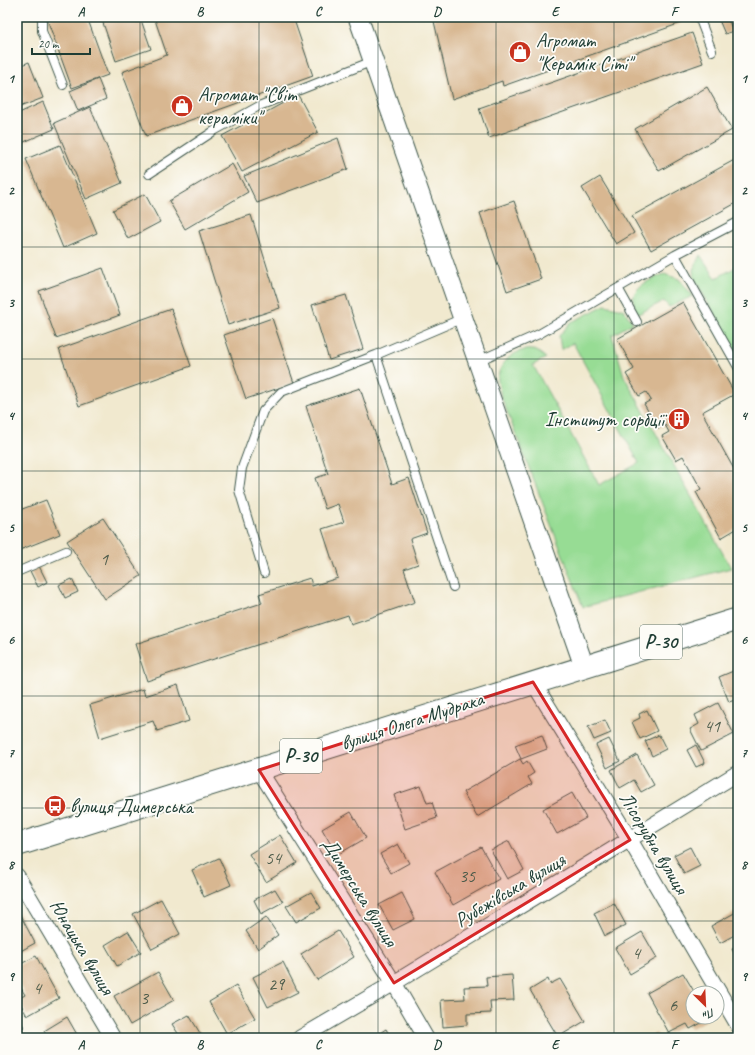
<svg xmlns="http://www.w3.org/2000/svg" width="755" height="1055" font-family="Caveat,sans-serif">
<rect width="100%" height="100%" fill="#fdfcf7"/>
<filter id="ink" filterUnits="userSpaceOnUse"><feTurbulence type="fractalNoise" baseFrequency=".025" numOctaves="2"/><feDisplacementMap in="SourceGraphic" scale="8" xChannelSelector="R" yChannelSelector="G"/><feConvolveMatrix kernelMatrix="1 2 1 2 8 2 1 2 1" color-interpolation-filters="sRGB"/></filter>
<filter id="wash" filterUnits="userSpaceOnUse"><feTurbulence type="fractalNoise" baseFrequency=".012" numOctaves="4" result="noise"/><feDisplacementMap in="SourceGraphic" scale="16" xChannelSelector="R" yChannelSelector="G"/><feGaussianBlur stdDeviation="0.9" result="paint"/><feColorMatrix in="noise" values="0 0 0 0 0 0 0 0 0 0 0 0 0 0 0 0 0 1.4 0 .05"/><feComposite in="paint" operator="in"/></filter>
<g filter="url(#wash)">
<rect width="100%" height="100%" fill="#f1e9cf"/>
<path fill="#97dc94" stroke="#5b8c64" d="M700,255L716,278L738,266V355L694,278L693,270Z
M664,274L679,279L693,296L669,307L664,301L638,314C624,290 645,282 664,274Z
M605,305L623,309L633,323L612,335L624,376L731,568L583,607L501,396C500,390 497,382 498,377C500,361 517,348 532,350C537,350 542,355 546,358L533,365L599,485L639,463L573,343L561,350L559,336L570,323Z"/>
<g id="blocks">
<path fill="#d8b791" d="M53,17H87L108,75L72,88L47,19Z
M101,17H140L151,49L116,61Z
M154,17H293L313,76L146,136L122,72L167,55Z
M433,17H679L681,23L503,86L502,81L452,99Z
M727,17L733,31L725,34L719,20Z
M738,30V38L734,34Z
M692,33L703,63L489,138L479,108Z
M29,62L43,98L17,108V67Z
M98,79L106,99L78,111L70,91Z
M707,87L732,130L659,171L635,129Z
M298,95L318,132L242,172L222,136Z
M43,102L54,129L17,145V114Z
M90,107L122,183L86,199L54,123Z
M338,138L348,169L257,203L244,176Z
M60,145L97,233L63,248L26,159Z
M738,158V202L651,250L632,216Z
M232,164L248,192L185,229L169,201Z
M600,177L634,233L616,244L582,188Z
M145,194L160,222L128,239L113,210Z
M514,201L541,279L507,291L480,213Z
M251,215L280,308L228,325L199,231Z
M103,268L120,315L56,338L39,291Z
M346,295L363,349L329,360L312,305Z
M683,302L735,394L702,412L735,471L738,469V528L721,538L696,492L701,489L683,456L676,460L662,436L669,432L665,425L658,428L644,404L651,400L646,392L639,396L626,374L634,369L617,339Z
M171,309L191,366L79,406L59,349Z
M272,318L294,383L246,399L224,335Z
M360,388L392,484L409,478L427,533L410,539L418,564L404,569L415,602L351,624L348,615L147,681L135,644L262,603L259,594L310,578L312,586L338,578L322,529L344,522L338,504L325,509L315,478L328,474L306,406Z
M46,500L60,534L17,551V511Z
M103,518L141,576L105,599L67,541Z
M39,566L47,582L38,587L30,571Z
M72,579L78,592L65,598L59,585Z
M738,669V699L729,702L719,677Z
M178,685L189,721L157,731L153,721L100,738L90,705L143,689L145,696Z
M718,703L734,734L701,751L690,729L699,724L695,715Z
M647,710L657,731L640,739L632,722L640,718L639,714Z
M605,720L611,733L594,740L588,727Z
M542,735L547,749L521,759L515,745Z
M659,735L666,749L652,756L645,741Z
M609,739L620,761L607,768L596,745Z
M696,745L705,763L696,767L687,750Z
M637,755L654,785L641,792L634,780L620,788L611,770Z
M520,759L523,764L527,761L534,773L528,777L532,784L477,817L463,792Z
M421,786L427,803L432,802L437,818L405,829L394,795Z
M572,793L586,818L557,834L543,809Z
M351,812L366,838L337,855L322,829Z
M280,835L297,863L266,882L249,854Z
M509,841L524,870L507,879L491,850Z
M398,844L409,863L391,873L380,854Z
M481,847L499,879L453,905L435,872Z
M690,847L700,866L684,874L674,855Z
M219,858L231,885L204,897L192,870Z
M275,889L283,902L261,914L254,900Z
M311,892L321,908L296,922L286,906Z
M402,893L415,919L393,930L379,905Z
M161,899L180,934L152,949L133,914Z
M614,903L626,925L605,936L594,913Z
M17,909L35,943L17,953Z
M738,911V933L720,943L711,926Z
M266,917L278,935L258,949L246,931Z
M128,931L141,952L117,966L105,945Z
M338,931L354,957L317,980L301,954Z
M642,932L657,958L630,974L615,948Z
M738,946V961L732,949Z
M36,956L59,998L27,1016L18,999L25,995L17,981V966Z
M283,962L298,992L268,1007L253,977Z
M158,972L174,1000L130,1025L114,996Z
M683,973L695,993H693V1017H708L709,1019L690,1029L687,1024L669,1033L647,993Z
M512,975L514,1000L490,1001L491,1013L467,1014V1025L443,1027L441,1000L465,999L464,987L487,986L486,977Z
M548,979L550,984L560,979L585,1021L558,1037L530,990Z
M236,986L255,1018L227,1034L209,1002Z
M17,1015L24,1027L17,1031Z
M189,1015L203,1038H181L172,1024Z
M67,1017L79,1038H48L44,1031Z
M386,1029L391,1038H372Z
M656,1033L659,1038H648Z"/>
</g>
</g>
<g filter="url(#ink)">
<use href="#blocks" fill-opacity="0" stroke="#3e574b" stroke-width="1"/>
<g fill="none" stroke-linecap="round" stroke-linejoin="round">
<g stroke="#3e574b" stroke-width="10">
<path id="service" d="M42,17V31L63,85
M699,17L712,51
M149,174L214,131L259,106L373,61
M675,255L738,367
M618,288L637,322
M376,355L453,587
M478,361L539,334L675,255L738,222
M17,572L66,551
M264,573L239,490L242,468L263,411L281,392L376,355L463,318"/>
</g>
<g stroke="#3e574b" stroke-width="17">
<path id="minor" d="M533,682L630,840L738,1025
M259,770L394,983L426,1038
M17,876L113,1038
M300,1038L394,983L738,773"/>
</g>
<g stroke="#3e574b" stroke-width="21">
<path id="tertiary" d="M358,17L584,666"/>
</g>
<g stroke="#3e574b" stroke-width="24">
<path id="primary" d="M17,845L738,619"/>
</g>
<use href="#service" stroke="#fff" stroke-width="8"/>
<use href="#minor" stroke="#fff" stroke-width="15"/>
<use href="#tertiary" stroke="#fff" stroke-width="19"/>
<use href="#primary" stroke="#fff" stroke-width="22"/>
</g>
</g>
<path fill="#d62828" fill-opacity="0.2" stroke="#d62828" stroke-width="3" stroke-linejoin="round" d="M533,682L630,840L394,983L259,770Z"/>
<path fill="none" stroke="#1f3d34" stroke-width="1" stroke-opacity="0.55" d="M140,17V1038M259,17V1038M378,17V1038M496,17V1038M614,17V1038M17,134H738M17,247H738M17,359H738M17,471H738M17,584H738M17,696H738M17,808H738M17,921H738"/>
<defs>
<g id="shop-disc" transform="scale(1.15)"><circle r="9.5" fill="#c8321e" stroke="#fdfcf7"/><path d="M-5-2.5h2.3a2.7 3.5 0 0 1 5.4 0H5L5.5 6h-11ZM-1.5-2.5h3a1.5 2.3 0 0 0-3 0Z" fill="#fff"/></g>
<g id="building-disc" transform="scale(1.15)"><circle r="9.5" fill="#c8321e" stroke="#fdfcf7"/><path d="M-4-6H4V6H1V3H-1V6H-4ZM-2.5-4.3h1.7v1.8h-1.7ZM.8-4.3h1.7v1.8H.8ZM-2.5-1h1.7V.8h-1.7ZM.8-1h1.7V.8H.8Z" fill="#fff"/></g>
<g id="bus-disc" transform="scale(1.15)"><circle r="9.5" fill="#c8321e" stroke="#fdfcf7"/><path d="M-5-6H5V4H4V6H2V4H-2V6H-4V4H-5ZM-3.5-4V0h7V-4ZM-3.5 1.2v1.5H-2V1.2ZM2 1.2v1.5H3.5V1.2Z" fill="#fff"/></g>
</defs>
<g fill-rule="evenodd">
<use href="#shop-disc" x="520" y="52"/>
<use href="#shop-disc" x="182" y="106"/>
<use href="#building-disc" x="679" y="419"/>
<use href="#bus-disc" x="55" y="806"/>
</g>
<g text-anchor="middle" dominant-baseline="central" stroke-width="3.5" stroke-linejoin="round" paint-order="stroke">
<g font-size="18" fill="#4d5c4b">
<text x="104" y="559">1</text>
<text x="712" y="726">41</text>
<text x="273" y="858">54</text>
<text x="467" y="876">35</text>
<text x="636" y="953">4</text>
<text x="276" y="984">29</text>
<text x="37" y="988">4</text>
<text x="144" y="998">3</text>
<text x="673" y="1005">6</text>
</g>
<g fill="#fdfcf7" stroke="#62766e" stroke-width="1">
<rect x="640" y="625" width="42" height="34" rx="3"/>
<rect x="280" y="739" width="42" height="34" rx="3"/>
</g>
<g font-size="19" font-weight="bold" fill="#1f3d34">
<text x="661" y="642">Р-30</text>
<text x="301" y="756">Р-30</text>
</g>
<g font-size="20" fill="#1f3d34" stroke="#fdfcf7" text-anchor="start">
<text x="536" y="40">Агромат<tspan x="536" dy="23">"Керамік Сіті"</tspan></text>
<text x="198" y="94">Агромат "Світ<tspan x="198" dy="23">кераміки"</tspan></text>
<text x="664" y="419" text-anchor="end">Інститут сорбції</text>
<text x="70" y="806">вулиця Димерська</text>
</g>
<g font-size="20" fill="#1f3d34" stroke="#fdfcf7">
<text transform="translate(412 721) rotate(-18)">вулиця Олега Мудрака</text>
<text transform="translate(654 843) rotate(59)">Лісорубна вулиця</text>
<text transform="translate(510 890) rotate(-31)">Рубежівська вулиця</text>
<text transform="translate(360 892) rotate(58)">Димерська вулиця</text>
<text transform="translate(82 947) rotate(59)">Юнацька вулиця</text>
</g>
</g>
<rect width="755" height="1055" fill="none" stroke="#fdfcf7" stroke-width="44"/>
<g transform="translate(705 1005) rotate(156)"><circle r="19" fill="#fdfcf7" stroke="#a4b0a9"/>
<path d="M0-3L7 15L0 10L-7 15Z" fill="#c8321e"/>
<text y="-6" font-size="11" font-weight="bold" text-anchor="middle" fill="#1f3d34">Пн</text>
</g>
<path d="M32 48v6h58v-6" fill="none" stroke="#1f3d34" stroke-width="2"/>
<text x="38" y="48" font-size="12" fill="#1f3d34" stroke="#fdfcf7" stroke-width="3" paint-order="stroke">20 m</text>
<rect x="22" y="22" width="711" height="1011" fill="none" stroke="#1f3d34" stroke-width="1.5"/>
<g font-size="13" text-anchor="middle" font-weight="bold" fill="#1f3d34">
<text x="81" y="16">A</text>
<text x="200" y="16">B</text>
<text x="318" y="16">C</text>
<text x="437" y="16">D</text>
<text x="555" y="16">E</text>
<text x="674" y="16">F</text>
<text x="11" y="83">1</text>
<text x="744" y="83">1</text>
<text x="11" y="195">2</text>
<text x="744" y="195">2</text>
<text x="11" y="307">3</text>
<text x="744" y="307">3</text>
<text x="11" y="420">4</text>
<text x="744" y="420">4</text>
<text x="11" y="532">5</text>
<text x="744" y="532">5</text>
<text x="11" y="644">6</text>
<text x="744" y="644">6</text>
<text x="11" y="757">7</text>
<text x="744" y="757">7</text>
<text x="11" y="869">8</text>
<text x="744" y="869">8</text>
<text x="11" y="981">9</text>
<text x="744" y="981">9</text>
<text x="81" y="1049">A</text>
<text x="200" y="1049">B</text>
<text x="318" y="1049">C</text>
<text x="437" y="1049">D</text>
<text x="555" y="1049">E</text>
<text x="674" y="1049">F</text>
</g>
</svg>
